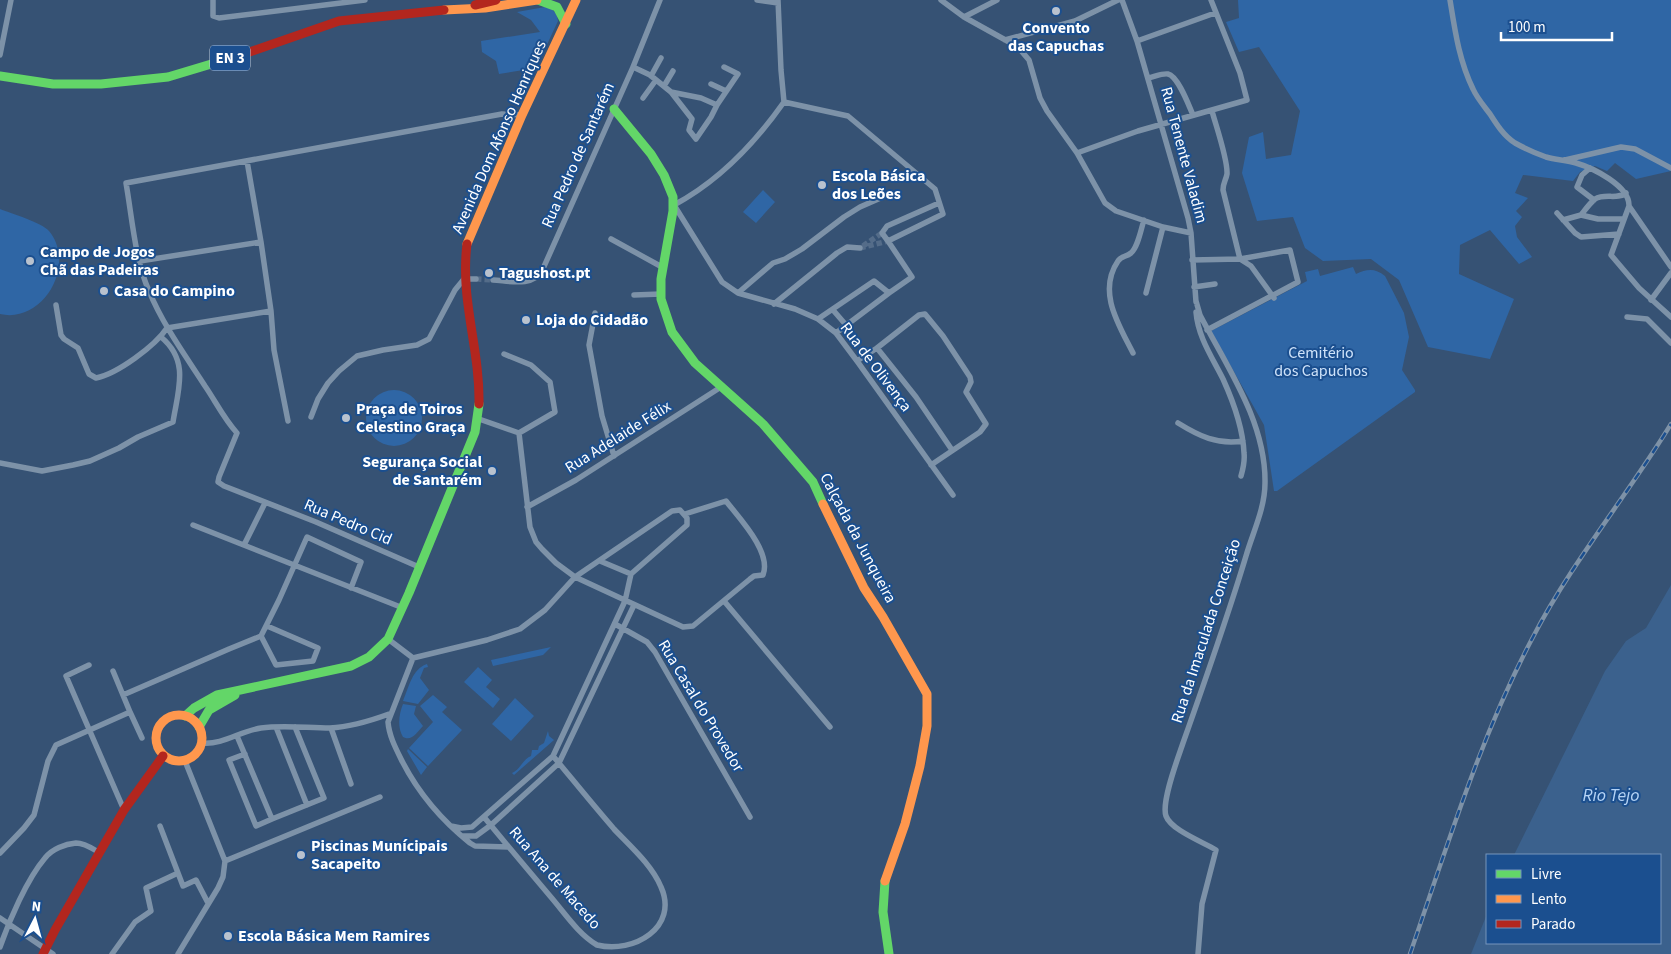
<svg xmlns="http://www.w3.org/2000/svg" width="1671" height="954" font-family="'Source Sans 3',sans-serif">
<rect width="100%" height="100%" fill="#365274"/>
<path fill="#2f66a5" d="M1238,0H1671V171L1636,179L1615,163L1607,171L1595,166L1580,172L1573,181L1523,175L1515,193L1528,198L1516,211L1522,217L1515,226L1517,237L1532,257L1519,264L1490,230L1460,245L1459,274L1514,299L1490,359L1428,347L1399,280L1371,259L1323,261L1305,248L1293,217L1257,221L1242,173L1249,137L1263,132L1266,159L1291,155L1300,111L1259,47L1239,52L1226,22L1239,18Z
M545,7C553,9 557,12 558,21L536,68L499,74L496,61L482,52L481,41L540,32L531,20L517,12Z
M763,190L775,202L756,223L743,212Z
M0,209C12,214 41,222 49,231C77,265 43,324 0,314Z
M1353,267L1356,274C1367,269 1375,268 1385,276L1404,313L1409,337L1402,370L1415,390V392L1277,491H1274L1264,425L1211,331L1307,281L1305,272L1318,269L1320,276Z
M366 418a28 28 0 1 1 56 0a28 28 0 1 1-56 0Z
M551,647L543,655L493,666L491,660Z
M427,664L428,667L424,668L420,678L429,690L418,704L403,701C409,687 412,669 427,664Z
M478,667L492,680L486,687L500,699L493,708L464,682Z
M433,695L447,707L442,712L462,730L428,766L409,748L433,722L420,706Z
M515,698L534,716L511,741L492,724Z
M403,704L416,706L414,714L423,726C417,732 412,742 403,737C397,727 399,714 403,704Z
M548,731L549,736L554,740L514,775L512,773C521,769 522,760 531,756L532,750H538L539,746L544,743Z
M408,749L427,767L421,775L407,751Z"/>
<path fill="#3b618d" d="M1671,585V954H1471L1487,914V943H1660V855H1514L1605,671L1626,641L1646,628Z"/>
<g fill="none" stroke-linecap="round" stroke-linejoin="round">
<path stroke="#546c89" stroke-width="5.5" stroke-dasharray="5.5 3" stroke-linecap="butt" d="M863,246L882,233
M860,248L888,241
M476,279L493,280"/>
<path stroke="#7d92a8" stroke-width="5.5" d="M213,0V16L219,18L365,0
M757,0L778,3
M778,0L781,70L784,102C755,143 719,181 674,205L722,282L738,293L795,309L818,319L836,333L857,361L953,495
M941,0L964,17L1018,47L1029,60L1040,98L1047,111L1077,153L1105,203L1116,211L1163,227L1191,233
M1122,0L1137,41L1188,218L1191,233L1196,302
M1450,0C1455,31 1459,60 1473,89C1477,98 1484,106 1490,114C1497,125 1504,136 1515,143C1524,148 1535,153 1546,157C1556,160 1566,160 1576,163C1593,168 1630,186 1629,206L1611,255L1639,288L1671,317
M964,17L997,0
M1005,40L1075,21L1118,0
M1137,41L1215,13
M0,55L11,0
M633,67L650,75L671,92L701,98L717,105L738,74L724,67
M651,76L661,58
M1148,78C1154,77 1162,73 1168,74C1178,76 1189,106 1193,115
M711,84L726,91
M664,86L673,71
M671,92L692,119L689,130L696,139L711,117L717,105
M643,98L656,80
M784,102L848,116L935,189L943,214L888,241L882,233L887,226L939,203
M1212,111C1216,126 1228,160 1227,174C1226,180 1223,183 1223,190L1240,259
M1077,153L1138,131L1247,100L1240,73L1211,0
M1565,160L1621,147L1635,149L1671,168
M1590,168L1582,175L1577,187L1594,200
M1629,206L1671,267
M1557,213L1575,233L1581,237L1619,234
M1581,215C1585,210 1590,203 1595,199C1605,193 1617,200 1626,193
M1563,220L1581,215L1598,219H1624
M611,239L662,267
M888,241L912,277L889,293
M261,242L271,311L274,350L288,421
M1240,259L1251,266L1274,298
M1192,260L1240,259L1290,250L1298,282L1207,330
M140,261L261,242L247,161
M493,280C510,281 532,287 542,271L633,67L660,0
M1194,287L1215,284
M738,293L773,263L785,259L802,249L844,217L860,207L892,193
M1146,293L1163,227
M634,295L661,294
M1651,300L1671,273
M1196,301L1200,315C1227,367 1266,422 1265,483C1265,508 1253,532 1246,556C1227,619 1205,681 1183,743C1178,758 1161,802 1166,816C1171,830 1203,842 1216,850L1202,904L1198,954
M774,304L837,253L847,247L860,248
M56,305L61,335L64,339L78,348L89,374L96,378C117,374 155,346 167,328
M833,310L846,325
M1196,312C1198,337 1212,357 1223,379C1233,401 1243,429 1244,453C1245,461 1243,469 1241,476
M595,313L589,345L602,416L614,456
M1627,317L1647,319L1671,343
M818,319L874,281L889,293L836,333
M167,328L271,311
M877,348L916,397L952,450
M1133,353C1119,325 1097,292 1118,261C1121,256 1126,257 1131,253C1138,247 1141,229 1144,220
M504,354L531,365L550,382L555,412L519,433
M857,361L877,348L919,315L925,314L943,336L970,377L971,382L966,392L986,424L980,432L931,465
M311,417L318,399L328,383L339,371L357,356L383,350L417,345L429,339L455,290L464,279H476
M479,419L519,433L530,527L536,542L542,549L556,563L575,577L683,627L693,626L750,579L754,576L763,575C772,552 739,518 726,501L685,514
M1178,423C1199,436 1217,445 1243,441
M0,463L42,471L73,465L90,461L119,448L138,437L173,422C178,390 190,361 161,337
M527,507L576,480L721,387
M193,525L403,608
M244,545L265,503
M600,561L631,574
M419,567L316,522L224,486L218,482L219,477L237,433C224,419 216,402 205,386C185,355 163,325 149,291C135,260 132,217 126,183L502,114L522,115
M724,601L830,727
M615,624L647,642L655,652L750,817
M261,636L276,665L313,661L318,648L267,626
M388,639L413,658L487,640L520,629L545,610L575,577L672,511L680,510L687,518V525L631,574L625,601L553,756L472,827L461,828L451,826
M413,658L388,722C389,735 395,747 401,759C418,793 440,819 470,843L475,846L508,847
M89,665L66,676L124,810
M123,695L229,649L261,636L279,600L307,537L361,562L351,588
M130,712L142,738
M276,727L307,805
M331,728L351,784
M237,736L272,819L324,798L295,727
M202,743C223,745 240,731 261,728C283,725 307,728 330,728C350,727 370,721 389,714
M245,754L229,760L256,826L272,819
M484,817C506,844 528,870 550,896C564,912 578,934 597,945C634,954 679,927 661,887C652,865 630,846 614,829C593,805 573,780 553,756
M160,826L183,886L196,880L208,903
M462,836H476L491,825L559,763L634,605
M0,853L24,828L34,815L48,761L56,745L130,712L113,671
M225,861L380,797
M0,918L53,954
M0,947C9,921 27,879 45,858C52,849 65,844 76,843C85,843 93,849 100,853
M112,954L135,922L151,911L146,888L178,873
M178,954L218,888L223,877L225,861L185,761"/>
<path stroke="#63d668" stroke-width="9" d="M538,0L557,7L566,24
M0,76L53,84H101L168,77L238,56
M614,109L651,154L664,175L673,197V211L661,279V299L672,332L695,363L763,424L813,482L823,504
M185,716L194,708L217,695L351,666L369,657L388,639L409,593L475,432L479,404
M199,727L209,710L235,695
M885,881L883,912L889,954"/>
<path stroke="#ff974d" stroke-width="9" d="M444,10L485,8L537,0
M467,244L522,115L576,0
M823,504L864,588L883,617L927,694V726L920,766L905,824L885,881
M156 738a23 23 0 1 1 46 0a23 23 0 1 1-46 0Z"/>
<path stroke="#b3261e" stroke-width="9" d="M475,5L496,0
M238,56L339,21L444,10
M467,244C460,301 480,348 479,404
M43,954L55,930L124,810L163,756"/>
<g stroke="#7e92a7" stroke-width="4.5">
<path id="rail" d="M1410,954C1447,847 1480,737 1533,637C1572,562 1627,496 1671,424"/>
</g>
<use href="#rail" stroke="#1b4f8f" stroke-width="2.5" stroke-dasharray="8" stroke-linecap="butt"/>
</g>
<g fill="#b9c2ce" stroke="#1b4f8f" stroke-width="2">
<circle cx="1056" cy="11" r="5"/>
<circle cx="822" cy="185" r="5"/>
<circle cx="30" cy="261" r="5"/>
<circle cx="489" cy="273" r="5"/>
<circle cx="104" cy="291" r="5"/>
<circle cx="526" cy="320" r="5"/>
<circle cx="346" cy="418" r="5"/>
<circle cx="492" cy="471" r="5"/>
<circle cx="301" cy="855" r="5"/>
<circle cx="228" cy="936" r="5"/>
</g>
<g text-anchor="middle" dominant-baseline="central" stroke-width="4" stroke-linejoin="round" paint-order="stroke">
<rect fill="#1b4f8f" stroke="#bbcadd" stroke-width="1" x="210" y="45.5" width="40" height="25" rx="4"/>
<g font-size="15" font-weight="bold" fill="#fff">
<text x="230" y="58">EN 3</text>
</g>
<g font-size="16" font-weight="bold" fill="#fff" stroke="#1b4f8f" text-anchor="start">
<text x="1056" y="28" text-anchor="middle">Convento<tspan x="1056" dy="18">das Capuchas</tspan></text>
<text x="832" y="176">Escola Básica<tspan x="832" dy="18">dos Leões</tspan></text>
<text x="40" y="252">Campo de Jogos<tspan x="40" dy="18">Chã das Padeiras</tspan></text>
<text x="499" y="273">Tagushost.pt</text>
<text x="114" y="291">Casa do Campino</text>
<text x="536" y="320">Loja do Cidadão</text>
<text x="356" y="409">Praça de Toiros<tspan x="356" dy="18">Celestino Graça</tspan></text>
<text x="482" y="462" text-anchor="end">Segurança Social<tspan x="482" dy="18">de Santarém</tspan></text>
<text x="311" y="846">Piscinas Munícipais<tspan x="311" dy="18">Sacapeito</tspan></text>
<text x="238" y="936">Escola Básica Mem Ramires</text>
</g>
<g font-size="16" fill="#fff" stroke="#1b4f8f">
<text transform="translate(499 137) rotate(-66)">Avenida Dom Afonso Henriques</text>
<text transform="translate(578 155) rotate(-66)">Rua Pedro de Santarém</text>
<text transform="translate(1184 155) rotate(75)">Rua Tenente Valadim</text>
<text transform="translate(876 367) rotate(53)">Rua de Olivença</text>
<text transform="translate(618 437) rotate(-32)">Rua Adelaide Félix</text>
<text transform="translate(348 522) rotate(23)">Rua Pedro Cid</text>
<text transform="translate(858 538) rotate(62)">Calçada da Junqueira</text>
<text transform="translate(1206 631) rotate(-72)">Rua da Imaculada Conceição</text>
<text transform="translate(701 706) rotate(59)">Rua Casal do Provedor</text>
<text transform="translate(555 878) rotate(49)">Rua Ana de Macedo</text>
</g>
<g font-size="16" fill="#cfe3fa" stroke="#1b4f8f">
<text x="1321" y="353">Cemitério<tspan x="1321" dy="18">dos Capuchos</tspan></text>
</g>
<g font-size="18" font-style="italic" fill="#b5d3f5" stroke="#1b4f8f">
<text x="1611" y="795">Rio Tejo</text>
</g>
</g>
<rect x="1486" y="854" width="175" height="90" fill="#1b4f8f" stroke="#7695bc"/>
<rect x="1496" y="870" width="25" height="8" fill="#63d668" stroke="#7695bc"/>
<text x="1531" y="879" font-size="15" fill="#ffffff">Livre</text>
<rect x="1496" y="895" width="25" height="8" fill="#ff974d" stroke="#7695bc"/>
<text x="1531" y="904" font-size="15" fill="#ffffff">Lento</text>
<rect x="1496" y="920" width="25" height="8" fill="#b3261e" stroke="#7695bc"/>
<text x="1531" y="929" font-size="15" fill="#ffffff">Parado</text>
<g transform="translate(35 919) rotate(6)" stroke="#1b4f8f" stroke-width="4" paint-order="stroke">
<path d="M0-4L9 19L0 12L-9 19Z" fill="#ffffff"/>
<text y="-8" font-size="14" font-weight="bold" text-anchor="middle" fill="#ffffff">N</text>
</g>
<path d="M1501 32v8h111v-8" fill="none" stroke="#ffffff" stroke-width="2.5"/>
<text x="1508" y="32" font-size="15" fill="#ffffff" stroke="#1b4f8f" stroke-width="4" paint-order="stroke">100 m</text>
</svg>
